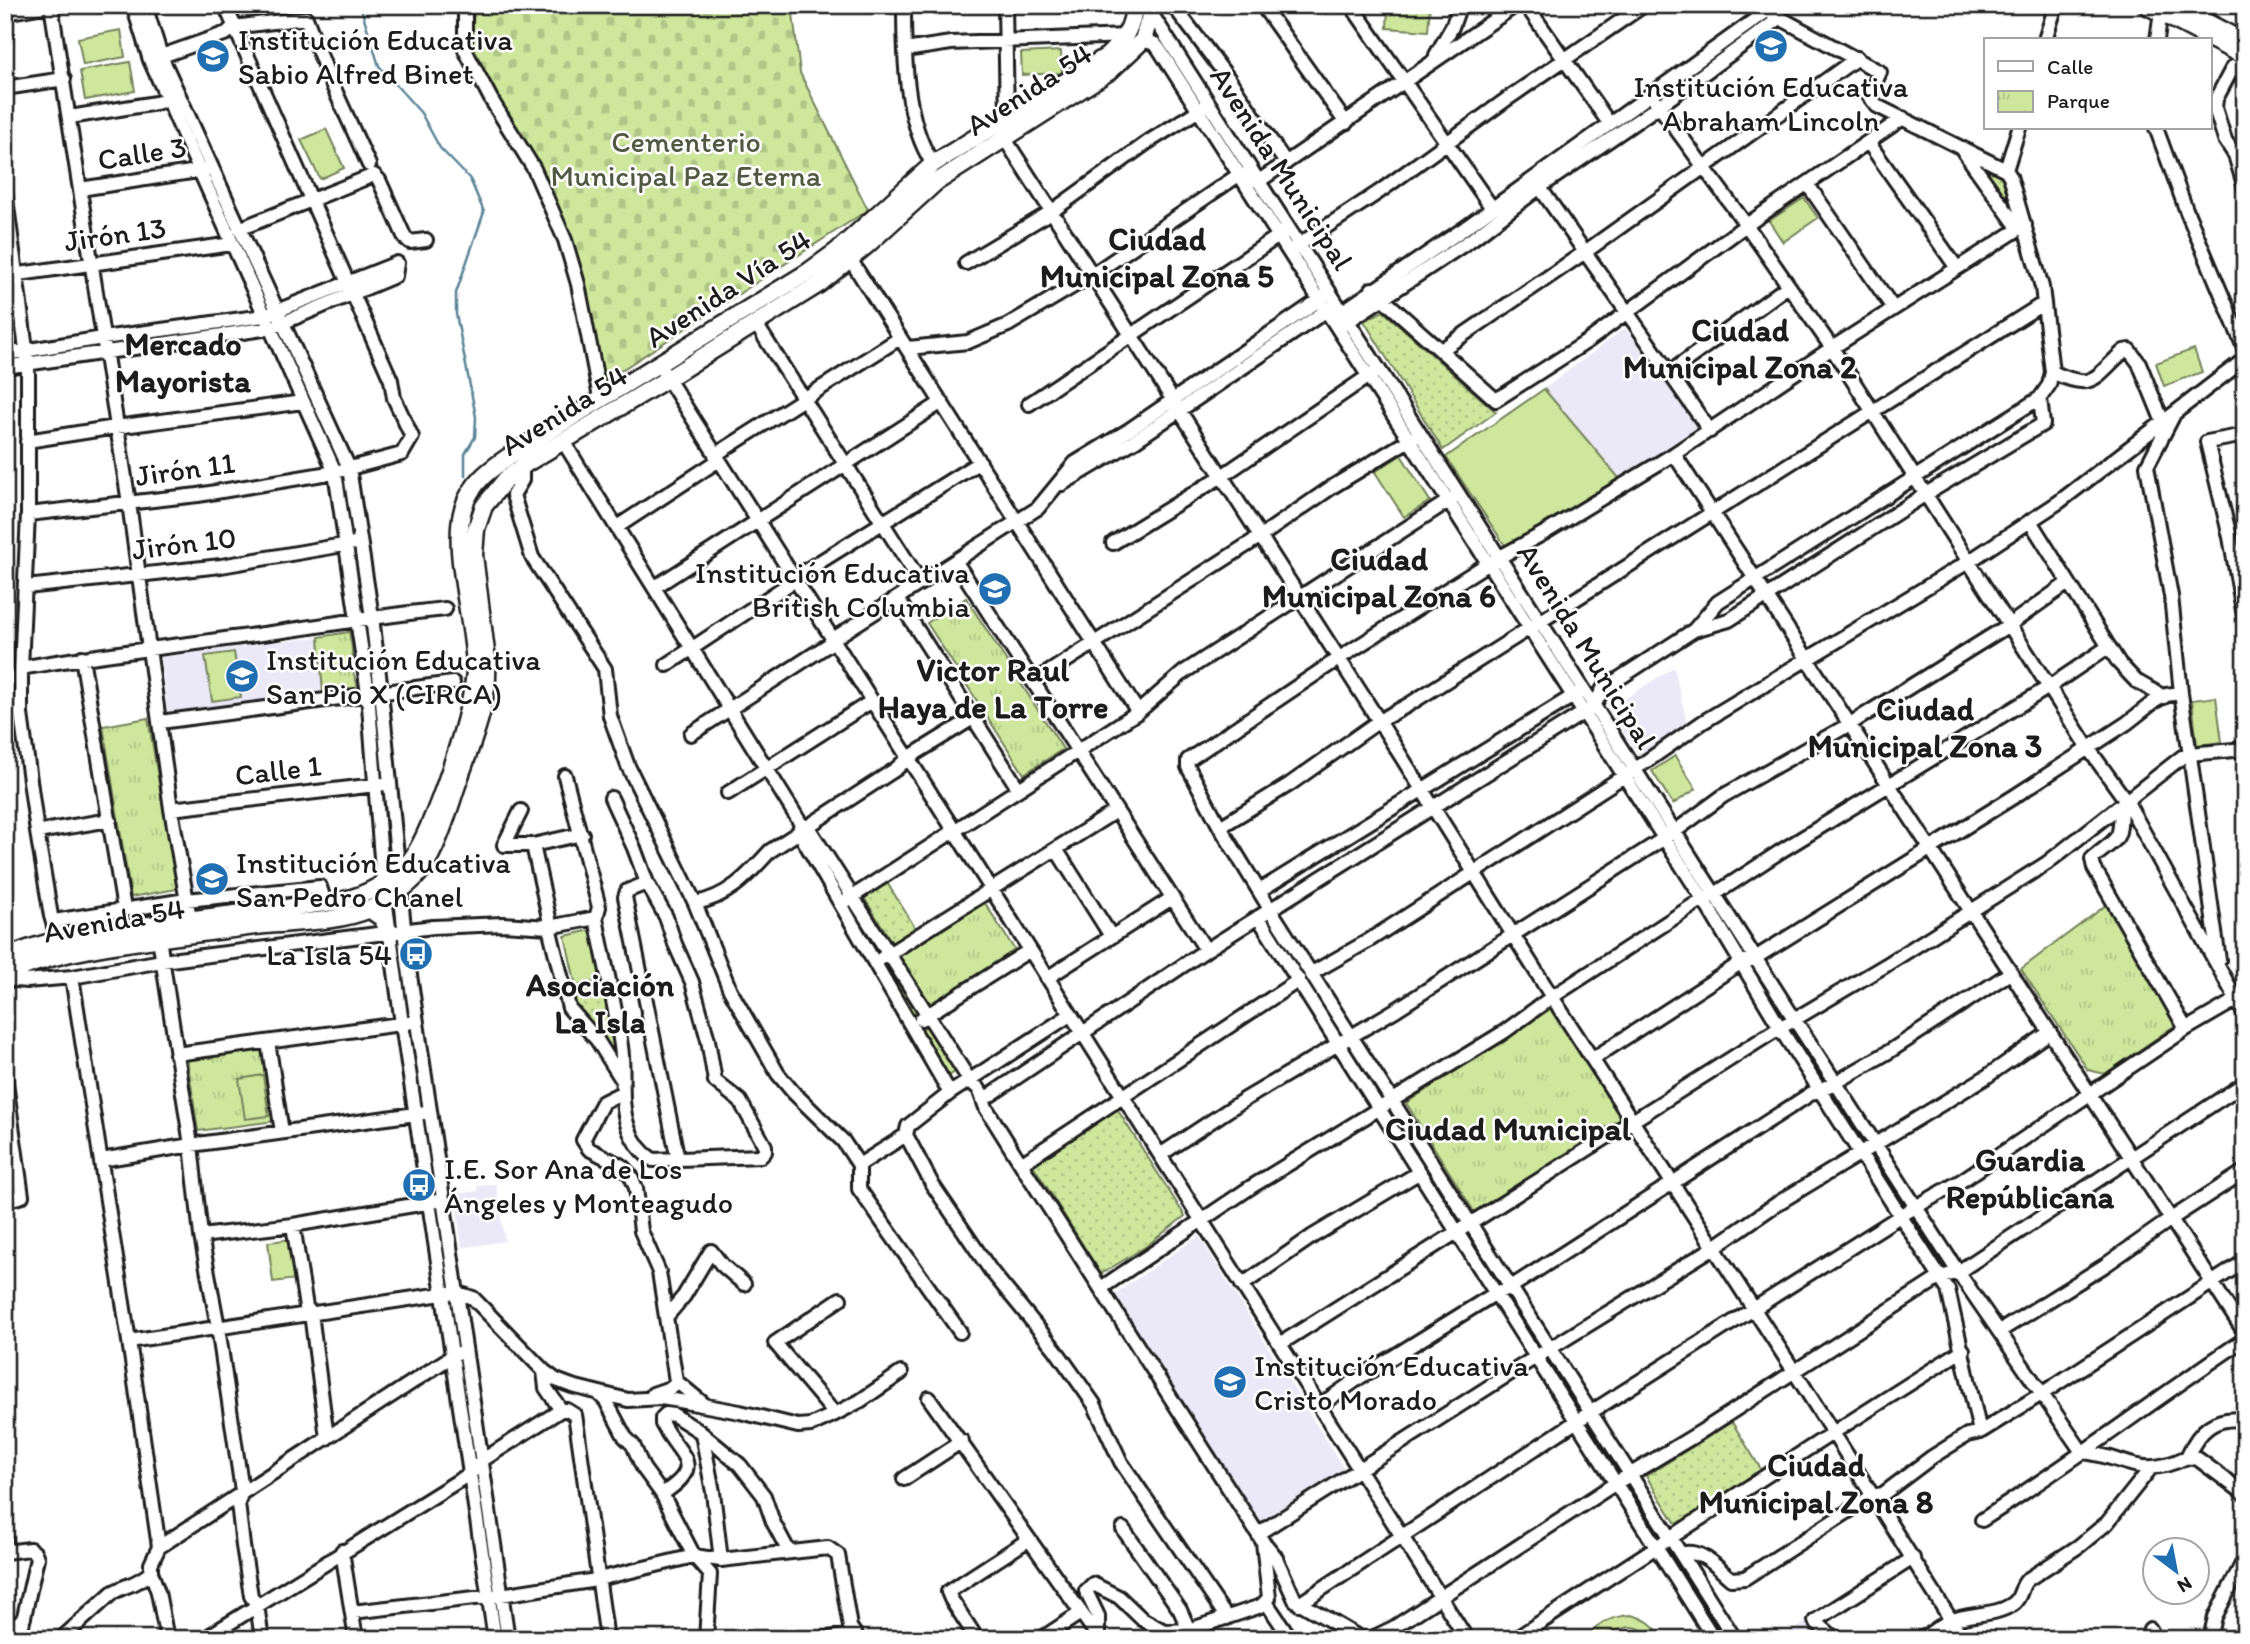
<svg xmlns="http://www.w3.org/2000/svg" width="2250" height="1644" font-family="Itim,sans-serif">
<defs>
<pattern id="grass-dots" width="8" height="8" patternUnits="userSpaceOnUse" patternTransform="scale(1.75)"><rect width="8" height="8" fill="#cee79d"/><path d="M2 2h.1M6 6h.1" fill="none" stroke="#b0c687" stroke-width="1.8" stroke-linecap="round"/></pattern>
<pattern id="cemetery-stones" width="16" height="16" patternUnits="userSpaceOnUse" patternTransform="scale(1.75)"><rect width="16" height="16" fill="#cee79d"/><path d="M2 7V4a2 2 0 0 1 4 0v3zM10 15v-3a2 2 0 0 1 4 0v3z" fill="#b0c687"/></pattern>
<pattern id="park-tufts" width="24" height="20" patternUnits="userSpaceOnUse" patternTransform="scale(1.75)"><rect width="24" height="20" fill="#cee79d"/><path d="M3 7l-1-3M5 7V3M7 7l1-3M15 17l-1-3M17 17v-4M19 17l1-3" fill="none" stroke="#b0c687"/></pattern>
</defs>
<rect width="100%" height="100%" fill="#fff"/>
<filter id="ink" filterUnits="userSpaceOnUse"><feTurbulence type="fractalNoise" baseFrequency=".0143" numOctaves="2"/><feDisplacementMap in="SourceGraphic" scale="14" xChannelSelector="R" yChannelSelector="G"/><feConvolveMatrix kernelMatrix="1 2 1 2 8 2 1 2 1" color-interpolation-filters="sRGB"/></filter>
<g filter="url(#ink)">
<path fill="#ebe9f8" d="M1625,328L1700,426L1619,478L1544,389Z
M319,637L323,694L168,716L161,657Z
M1674,667L1688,728L1640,757L1609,709Z
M229,866L232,888L194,893L192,871Z
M496,1184L505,1241L462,1248L455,1194L478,1191L477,1186Z
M1199,1236L1344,1469L1260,1521L1113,1295Z
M1806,1622L1825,1639H1782Z"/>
<path fill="url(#grass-dots)" stroke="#75825c" stroke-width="2" d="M1980,166L2004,177L2016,215Z
M1383,311L1496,412L1443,450L1364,321Z
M886,881L916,929L893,944L863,896Z
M890,963L922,1013L913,1019L883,967Z
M604,983L618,1049L609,1051L574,1007L571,990Z
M927,1026L957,1070L948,1077L945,1076L920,1030Z
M1117,1109L1185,1216L1145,1247L1101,1274L1033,1165Z
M1732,1422L1762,1471L1677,1525L1646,1476Z
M1683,1571L1686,1572L1728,1639H1722L1681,1575Z"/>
<path fill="url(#cemetery-stones)" stroke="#75825c" stroke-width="2" d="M475,5H792L800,73L868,210L600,384L582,276L540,169L470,49Z"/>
<path fill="url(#park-tufts)" stroke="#75825c" stroke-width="2" d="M966,598L1063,749L1024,774L927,623Z
M349,632C352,643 353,655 352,666C352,672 357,681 358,688L323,694L319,637Z
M148,718L177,889L131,897L103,726Z
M985,903L1016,952L932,1006L900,956Z
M2109,903L2177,1024L2105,1074L2088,1070L2021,969Z
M1552,1008L1622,1121L1475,1213L1406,1103Z
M266,1049L276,1121L198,1131L187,1058Z"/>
<path fill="#cee79d" stroke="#75825c" stroke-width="2" d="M1388,5H1430L1428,31L1387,28Z
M121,30L125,57L83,65L78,38Z
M1061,51L1062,73L1022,75L1021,53Z
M130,62L135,91L85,100L80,71Z
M326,129L344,168L320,179L301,140Z
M1804,198L1818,218L1783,242L1769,221Z
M2194,349L2202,372L2164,386L2156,363Z
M1544,389L1619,478L1506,547L1446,457Z
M1401,455L1430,501L1404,517L1375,472Z
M234,652L241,697L212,701L205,656Z
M2216,697L2222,742L2197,745L2192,700Z
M1675,756L1696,789L1673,804L1652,771Z
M591,930L602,980L576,986L565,936Z
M263,1075L269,1116L245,1119L239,1079Z
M292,1239L297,1279L273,1282L268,1242Z
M1631,1615C1647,1619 1654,1625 1663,1639H1653C1629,1612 1612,1639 1586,1639C1597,1623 1613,1616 1631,1615Z"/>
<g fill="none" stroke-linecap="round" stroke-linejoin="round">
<path stroke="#5c8496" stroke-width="2.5" d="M360,5L379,66L421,113L440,148L470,179L484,212L456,293V314L476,417L475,437L465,454V476"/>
<g stroke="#1c1c1c" stroke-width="18">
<path id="minor" d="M51,5L129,503L171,809L190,919
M133,5L150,60L335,472L368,693L383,883L402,1024L495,1639
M145,5L161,56L349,468L372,617L381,691L406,948L508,1639
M465,5V50L492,101L534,169L565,240L578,284L599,392L602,400
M904,5C904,56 905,122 933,164
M1005,5L1007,119
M1173,5L1228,78L1286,163
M1262,5L1346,123
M1351,5L1492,208
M1526,5L1609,123
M5,13L50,5
M1151,13L1795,1020L1958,1272L2082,1452C2128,1456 2137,1481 2187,1457C2199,1430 2214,1416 2245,1420
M2195,14L2245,40
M1143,40L1155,44L1159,49L1703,899L1785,1036L1948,1290L1980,1432
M2045,40L2056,5
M2157,40L2161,12
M905,50L951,43L1126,36
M1436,55L1452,27L1460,5
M153,59L227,33L233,27L306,18L328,75L369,165
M2245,74L2233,67L2216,99L2215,108L2225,140L2235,155L2245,188
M5,88L64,79
M1651,95L1747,226L1832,348L2088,748L2127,802L2245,1015
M70,117L156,103L173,98
M2156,128L2187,212L2245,350
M1005,139L1379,721L1552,997L1794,1371L1963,1639
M1868,142L1957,268
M1964,152L2019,229
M2006,170L2019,128
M1536,182L1710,431
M1808,185L1893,308
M80,189L204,170
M5,191L28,364V514L21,668V714L37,832L51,916L58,940
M239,229L374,175L379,180L405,238L410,242L426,240
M1294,248L1379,192L1507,99L1644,5
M850,259L1138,712
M966,263L1051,212L1148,142L1204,107
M5,276L232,244
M1372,289L1496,400L1588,341L1742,228L1903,118
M1336,316L1462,230L1767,11
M756,324L921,583
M1344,324L1472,239L1540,187L1659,106L1780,18
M908,348L968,342L1008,325L1092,275L1240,174L1259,181L1516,5
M1441,350L1585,252L1857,58
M5,354L103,338L264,316L397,263L395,276L270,328L5,367
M659,365L1467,1639
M2052,372C2095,392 2094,377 2124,351L2129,350L2139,363L2163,422
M1669,373L1788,286
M1029,404L1283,233
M2173,416L2147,466L2171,596L2181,693L2219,960
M2245,435L2207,442L2230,537L2245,622
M27,441L116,427L303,402
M563,441L801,824L799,831
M1674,454L2245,1333
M715,455L900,338
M522,467V480L513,495L532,557L605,669L610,716L628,766L695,903L730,990L778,1074L793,1092L843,1141L859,1165V1189L960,1332
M1062,484L1136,440L1333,306
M28,514L198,495L335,472L402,454L412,437L394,398L391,380L225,5
M2030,521L2119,663L2136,681L2164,697
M617,527L719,460
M1113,543L1222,476L1373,373
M956,562L1206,950
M26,587L221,566L355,543
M655,587L942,402
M897,598L1018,788
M1694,630L1729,620L1926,494L2043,424L2040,398
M82,657L124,909
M667,665L789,584L794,578L980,462
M21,668C91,655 162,648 233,638C304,629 374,616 445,609
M1035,681L1261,536L1332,487L1414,437
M160,722L453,683
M691,734L828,645L833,639L1038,508L1075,463L1129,430L1325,296
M565,776L599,907L596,918C604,961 615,1003 621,1046C625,1073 619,1100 628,1127C633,1141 640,1152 653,1160L761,1156L765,1152V1146L740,1101L715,1081L708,1040L692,982L675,944L666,917L647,883L634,848L611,798
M728,793L872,701
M2121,806C2120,845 2119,835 2092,859L2094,868L2186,1029
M171,809L384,784
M521,811L504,845H533L582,834
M801,824L808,827L970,1081L979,1089L986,1108L1021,1164L1263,1542L1269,1598L1261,1606L1189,1630L1164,1631L1142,1619L1119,1597L1093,1584L1086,1591L1098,1616V1637
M1220,827L1290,784L1379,721L1408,705L2044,303
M37,832L110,820
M799,832L950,1093
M533,845L549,918V927L569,1008L597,1040L621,1078
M1056,849L1111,936
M647,883L627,891L625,897L678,1160
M1259,891L1578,693
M695,903C729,897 748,875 770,851L896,769L908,758L973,718
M841,904L1138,712L1184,672L1453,498
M1258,917L1714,1639
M54,921L186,900L320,887L325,903
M159,938L191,1145L201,1236L218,1327L242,1491L238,1503L243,1546L251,1596L257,1605L262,1639
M882,958L1116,811
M1312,973L1368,941L1644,763L1703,722L1968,562L2059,502L2245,359
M72,977L129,1341L159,1547
M1047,978L1172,898
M5,979L27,981L72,977L162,961L433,927L503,924L549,927L596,918
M921,1019L1030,950
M268,1042L282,1132
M176,1054L408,1023
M1594,1058L1742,962L1755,958L2015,796L2127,723L2155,701L2166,695L2181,693
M5,1076L22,1196L5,1201
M621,1093L603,1102L583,1140L589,1149L622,1166L631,1176L636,1188L641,1231L659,1272L676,1381L673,1387L653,1394
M983,1100L1206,950L1594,706L1603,689L1694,630L1718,602L2040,398L2049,385L2052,372L2042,287L2010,176L2006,170L1877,106L1869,96L1880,72L1756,5
M906,1135L932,1184L991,1271L1055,1349L1094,1404L1121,1462L1227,1618
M1160,1155L1242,1101L1397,1009L1674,832L1723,796L1850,724L2009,625L2068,583
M101,1160L191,1145L423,1113
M1021,1164L1299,980
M859,1165L906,1135L908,1126L950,1093L1070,1015
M293,1225L306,1307L311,1313L327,1438
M201,1236L293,1225L438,1201
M1242,1285L1313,1236L1420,1172
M1101,1288L1251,1187L1504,1032L1552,997L1703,899L1715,894L1781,851L2049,687L2108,647
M666,1317L684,1296L711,1251L722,1265L744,1284
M2000,1331L2104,1266L2171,1219L2245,1171
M129,1341L455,1292L473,1298L544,1371L556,1380L572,1386L628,1400L661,1398L680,1401L740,1412L798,1426L811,1425L835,1414L860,1401L901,1373
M1280,1344L1773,1032L1886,965L2047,863L2182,757L2189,754L2245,749
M544,1371L546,1388L561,1410
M676,1381L705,1405
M599,1394L606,1401L625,1437L633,1445L643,1468L662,1494L694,1556L710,1574L706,1639
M929,1398L1099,1638
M1319,1406L1359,1378L1496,1293L1511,1287L1812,1093L1835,1083L1890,1051L2010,973
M835,1414L775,1343L840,1299
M702,1434L713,1492L721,1560
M2187,1457L2198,1459L2245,1494
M904,1479L962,1441
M662,1494C707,1465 680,1457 662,1424V1418L666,1414L674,1415L699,1431L740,1465L764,1496L773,1522L789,1552
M1982,1520C2072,1463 2156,1398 2245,1339
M1123,1529L1180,1610L1193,1639
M1259,1533L1528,1362L1713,1248L1778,1203L1986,1077L2050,1032
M5,1535L7,1552
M1266,1545L1275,1556L1295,1600L1362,1639
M342,1551L356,1639
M5,1552L30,1549L35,1553L37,1558L19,1639
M1681,1554C1702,1548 1716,1567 1731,1579L1745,1578L1872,1496L1883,1494L1932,1457L1967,1435L1980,1432L2043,1393L2245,1261
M151,1572L158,1592L167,1639
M1266,1602L1291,1639
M1299,1604L1577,1421L1900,1216L1961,1181L2186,1029L2236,1000
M352,1612L501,1595L590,1581L694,1556L721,1560L828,1548L838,1555L850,1627L858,1639
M2150,1629L2155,1639
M5,1633L24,1618
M61,1639L112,1593C127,1584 137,1585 151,1572V1564L159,1547L457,1353
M204,1639L471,1473L481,1461L561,1410H567L575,1415L576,1421L607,1639
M824,1639L855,1634
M977,1639L951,1599L948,1592L1028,1540
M1041,1639L1079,1614
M1370,1639L1393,1628L1616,1483L1699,1433L1939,1278L1958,1272L2245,1083
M1515,1639C1664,1542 1812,1445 1963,1350
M1735,1639L1270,909L1220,827L1188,767V760L1338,659L1487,564L1546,532L1674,454L1832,348L2025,225
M1835,1639L1815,1621L1913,1558
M1922,1639C1931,1633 1940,1625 1950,1621C1970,1612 1996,1617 2014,1603C2022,1596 2020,1587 2027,1580L2079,1546L2107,1523L2150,1469
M2210,1639L2215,1617L2245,1558"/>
</g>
<g stroke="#1c1c1c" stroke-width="21">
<path id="major" d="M369,909L382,918L390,934
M5,958C46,939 91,934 135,927C203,917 272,910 341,901C367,895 391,881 409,862C432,837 476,701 475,667C474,621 451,550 463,509C472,479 496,465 520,449L808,272L837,251L933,164L1107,56C1123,41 1133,28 1134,5
M5,975C46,955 89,949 133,942C177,936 221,930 265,925C299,922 339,922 370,909C388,901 409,886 421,871C438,847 447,815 456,788C470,746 490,704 487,660L474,555L476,529L484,506L506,479L527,463L667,379L819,284L867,245L935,183L1110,71L1143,40L1151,13L1150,5"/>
</g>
<g stroke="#1c1c1c" stroke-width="24">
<path id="highway" d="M2149,5L2245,55"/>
</g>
<use href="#minor" stroke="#fff" stroke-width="12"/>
<use href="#major" stroke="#fff" stroke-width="16"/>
<use href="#highway" stroke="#fff" stroke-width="19"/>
</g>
</g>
<defs>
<g id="school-disc" transform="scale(1.75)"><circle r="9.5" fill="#1f6fb2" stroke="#fff"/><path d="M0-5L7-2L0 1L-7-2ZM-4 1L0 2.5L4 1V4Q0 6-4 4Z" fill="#fff"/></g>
<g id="bus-disc" transform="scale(1.75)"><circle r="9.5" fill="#1f6fb2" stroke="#fff"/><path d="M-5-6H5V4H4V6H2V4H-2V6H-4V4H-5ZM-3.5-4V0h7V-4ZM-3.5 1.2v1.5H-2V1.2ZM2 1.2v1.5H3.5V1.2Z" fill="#fff"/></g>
</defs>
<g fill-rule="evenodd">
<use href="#school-disc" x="1771" y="46"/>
<use href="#school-disc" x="213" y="56"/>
<use href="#school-disc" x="995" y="589"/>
<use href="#school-disc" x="242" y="676"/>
<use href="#school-disc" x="212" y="879"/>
<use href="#bus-disc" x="416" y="954"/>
<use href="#bus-disc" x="419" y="1185"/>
<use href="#school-disc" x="1230" y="1382"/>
</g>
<g text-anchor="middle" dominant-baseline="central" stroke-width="5" stroke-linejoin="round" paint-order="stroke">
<g font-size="30" fill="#1c1c1c" stroke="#fff" text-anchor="start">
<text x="238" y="39">Institución Educativa<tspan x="238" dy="34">Sabio Alfred Binet</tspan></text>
<text x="1771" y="86" text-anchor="middle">Institución Educativa<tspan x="1771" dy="34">Abraham Lincoln</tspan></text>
<text x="970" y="572" text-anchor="end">Institución Educativa<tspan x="970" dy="34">British Columbia</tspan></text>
<text x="266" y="659">Institución Educativa<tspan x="266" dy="34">San Pio X (CIRCA)</tspan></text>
<text x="236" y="862">Institución Educativa<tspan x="236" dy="34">San Pedro Chanel</tspan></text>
<text x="392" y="954" text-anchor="end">La Isla 54</text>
<text x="444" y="1168">I.E. Sor Ana de Los<tspan x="444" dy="34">Ángeles y Monteagudo</tspan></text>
<text x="1254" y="1365">Institución Educativa<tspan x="1254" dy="34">Cristo Morado</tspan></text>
</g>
<g font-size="30" fill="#1c1c1c" stroke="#fff">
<text transform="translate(1029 89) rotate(-33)">Avenida 54</text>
<text transform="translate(142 153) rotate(-9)">Calle 3</text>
<text transform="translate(1282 168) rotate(57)">Avenida Municipal</text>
<text transform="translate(115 234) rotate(-8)">Jirón 13</text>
<text transform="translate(728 288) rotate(-33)">Avenida Vía 54</text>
<text transform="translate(564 410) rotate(-32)">Avenida 54</text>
<text transform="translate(185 469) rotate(-8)">Jirón 11</text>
<text transform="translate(184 543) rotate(-7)">Jirón 10</text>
<text transform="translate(1587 646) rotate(58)">Avenida Municipal</text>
<text transform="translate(278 770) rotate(-7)">Calle 1</text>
<text transform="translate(114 920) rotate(-10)">Avenida 54</text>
</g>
<g font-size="30" fill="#515943" stroke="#fff">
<text x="686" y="141">Cementerio<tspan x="686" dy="34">Municipal Paz Eterna</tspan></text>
</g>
<g font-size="32" font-weight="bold" fill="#1c1c1c" stroke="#fff">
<text x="1157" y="239">Ciudad<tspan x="1157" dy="37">Municipal Zona 5</tspan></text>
<text x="1740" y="330">Ciudad<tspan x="1740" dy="37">Municipal Zona 2</tspan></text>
<text x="183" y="344">Mercado<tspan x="183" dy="37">Mayorista</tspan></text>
<text x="1379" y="559">Ciudad<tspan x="1379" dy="37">Municipal Zona 6</tspan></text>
<text x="993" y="670">Victor Raul<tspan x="993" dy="37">Haya de La Torre</tspan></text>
<text x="1925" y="709">Ciudad<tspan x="1925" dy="37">Municipal Zona 3</tspan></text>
<text x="600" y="985">Asociación<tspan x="600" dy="37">La Isla</tspan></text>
<text x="2030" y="1160">Guardia<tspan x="2030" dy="37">Repúblicana</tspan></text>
<text x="1816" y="1465">Ciudad<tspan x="1816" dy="37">Municipal Zona 8</tspan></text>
</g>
<g font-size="33" font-weight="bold" fill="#1c1c1c" stroke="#fff">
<text x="1508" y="1128">Ciudad Municipal</text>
</g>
</g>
<rect width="2250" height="1644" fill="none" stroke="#fff" stroke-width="28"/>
<rect x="14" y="14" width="2222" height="1616" fill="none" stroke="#1c1c1c" stroke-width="2.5" filter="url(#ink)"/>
<rect x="1984" y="38" width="228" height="91" fill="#ffffff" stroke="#a4a4a4" stroke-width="2"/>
<rect x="1998" y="61" width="35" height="10" fill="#ffffff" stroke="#a4a4a4" stroke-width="2"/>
<text x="2047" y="74" font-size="21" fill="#1c1c1c">Calle</text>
<rect x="1998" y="91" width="35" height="21" fill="url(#park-tufts)" stroke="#a4a4a4" stroke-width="2"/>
<text x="2047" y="108" font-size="21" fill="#1c1c1c">Parque</text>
<g transform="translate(2176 1571) rotate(148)"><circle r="33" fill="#ffffff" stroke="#a4a4a4" stroke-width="2"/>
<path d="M0-5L12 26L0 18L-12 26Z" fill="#1f6fb2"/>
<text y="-10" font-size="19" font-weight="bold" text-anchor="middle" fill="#1c1c1c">N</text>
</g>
</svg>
